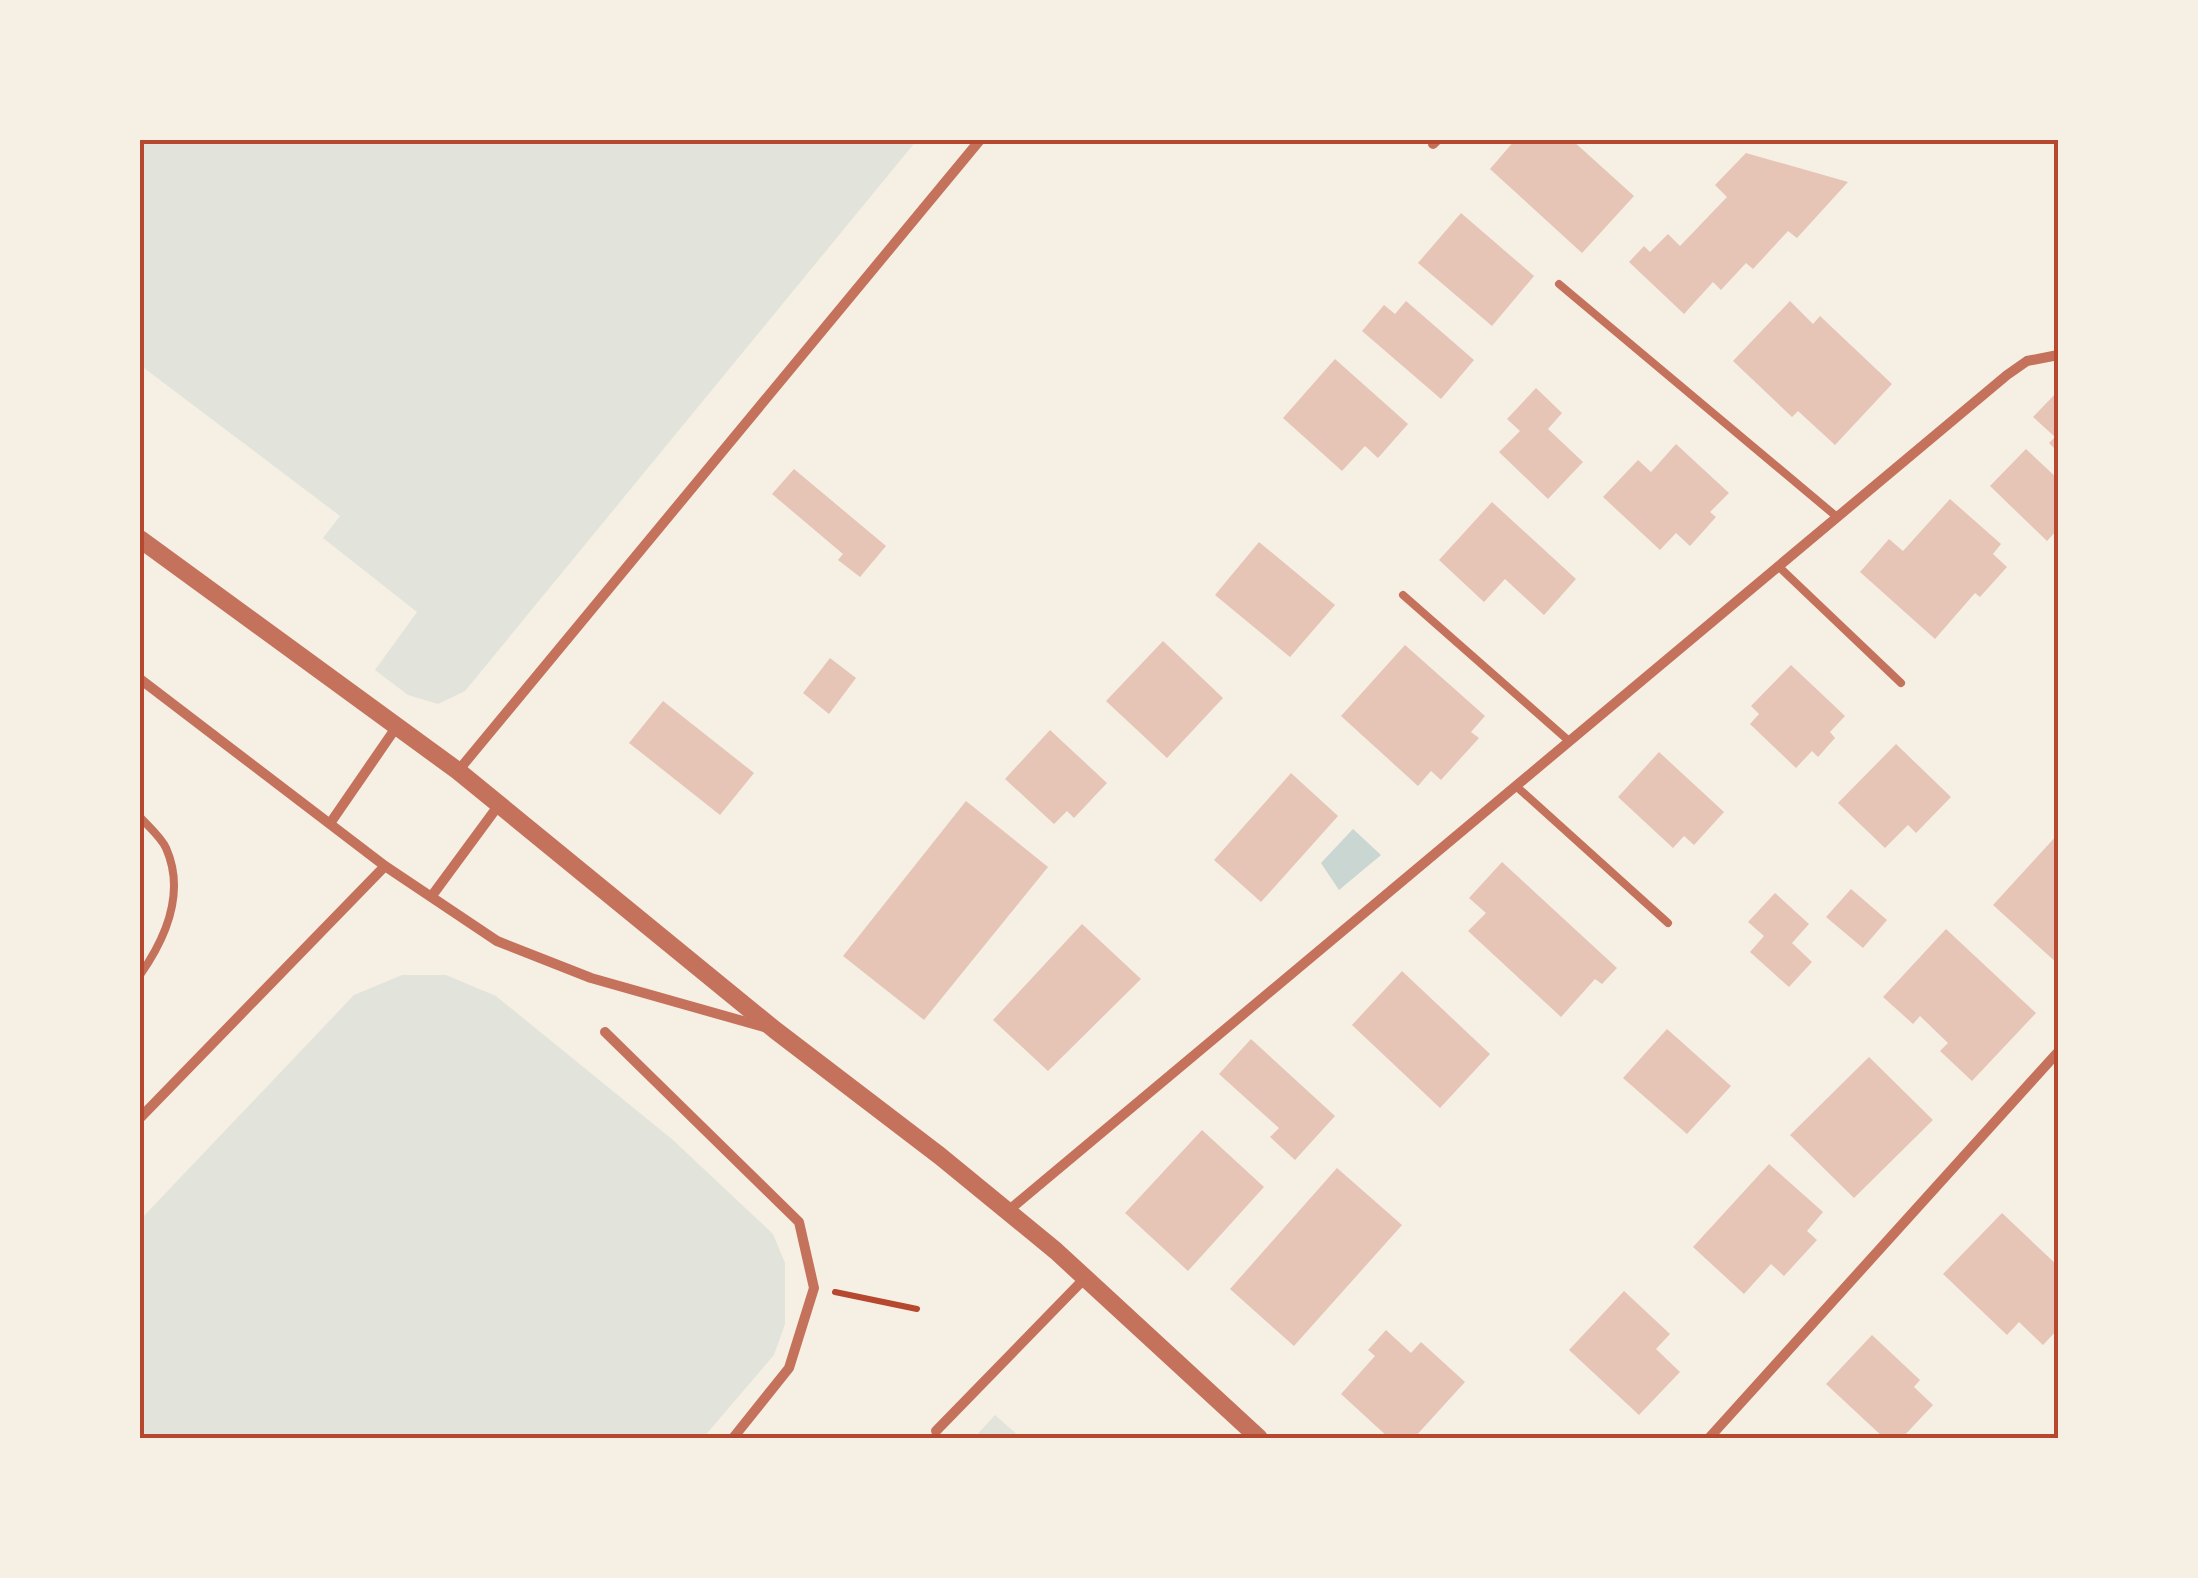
<svg xmlns="http://www.w3.org/2000/svg" width="2198" height="1578" font-family="Commissioner,sans-serif">
<rect width="100%" height="100%" fill="#f6efe4"/>
<path fill="#e2e4dc" d="M140,140H917L465,691L438,704L408,695L375,670L417,612L323,538L340,516L140,365Z
M402,975H446L496,996L673,1140L773,1234L785,1263V1324L774,1355L703,1438H140V1220L354,995Z
M995,1415L1021,1438H974Z"/>
<path fill="#c9d6d2" d="M1353,829L1381,855L1339,890L1321,863Z"/>
<path fill="#e6c5b7" d="M1515,140H1572L1634,196L1582,253L1490,169Z
M1746,153L1848,182L1797,238L1788,231L1753,269L1746,263L1721,290L1713,282L1684,314L1629,262L1644,246L1650,252L1668,234L1680,246L1727,197L1715,185Z
M1461,213L1534,276L1492,326L1418,263Z
M1406,301L1474,360L1441,399L1362,331L1384,305L1395,314Z
M1790,301L1813,324L1820,316L1892,384L1835,445L1798,411L1792,417L1733,361Z
M1335,359L1408,424L1378,458L1365,446L1342,471L1283,418Z
M1536,388L1562,413L1548,429L1583,462L1548,499L1499,452L1520,431L1507,419Z
M2058,391V452L2049,443L2055,437L2033,417Z
M1676,444L1729,493L1710,512L1716,517L1690,546L1676,533L1660,550L1603,497L1638,460L1651,472Z
M2026,449L2058,479V529L2047,541L1990,486Z
M794,469L886,546L860,577L838,560L843,554L772,494Z
M1950,499L2001,544L1993,554L2007,567L1980,597L1975,593L1935,639L1860,572L1889,539L1903,551Z
M1492,502L1576,579L1544,615L1505,579L1484,602L1439,560Z
M1259,542L1335,605L1290,657L1215,595Z
M1163,641L1223,698L1167,758L1106,701Z
M1405,645L1485,716L1471,732L1479,738L1441,780L1431,771L1418,786L1341,716Z
M830,658L856,678L829,714L803,693Z
M1791,665L1845,716L1830,732L1835,738L1818,757L1812,751L1796,768L1750,724L1759,714L1751,706Z
M663,701L754,773L720,815L629,743Z
M1050,730L1107,783L1074,818L1067,811L1054,824L1005,779Z
M1896,744L1951,797L1916,833L1908,825L1885,848L1838,803Z
M1659,752L1724,812L1694,845L1684,836L1673,848L1618,797Z
M1291,773L1338,816L1261,902L1214,860Z
M966,801L1048,867L924,1020L843,956Z
M2058,834V964L1993,905Z
M1502,862L1617,968L1602,984L1595,979L1561,1017L1468,931L1486,913L1469,898Z
M1851,889L1887,920L1863,948L1826,917Z
M1775,893L1809,924L1792,943L1812,962L1789,987L1750,952L1764,936L1748,922Z
M1082,924L1141,979L1048,1071L993,1020Z
M1946,929L2036,1013L1972,1081L1940,1051L1948,1043L1920,1016L1913,1024L1883,997Z
M1402,971L1490,1054L1440,1108L1352,1025Z
M1667,1029L1731,1086L1687,1134L1623,1078Z
M1251,1039L1335,1116L1295,1160L1270,1137L1279,1128L1219,1074Z
M1869,1057L1933,1120L1854,1198L1790,1135Z
M1202,1130L1264,1187L1188,1271L1125,1213Z
M1769,1164L1823,1212L1807,1231L1817,1240L1784,1276L1771,1264L1744,1294L1693,1247Z
M1337,1168L1402,1225L1294,1346L1230,1289Z
M2002,1213L2058,1266V1329L2043,1345L2019,1322L2007,1335L1943,1274Z
M1624,1291L1670,1334L1656,1349L1680,1372L1639,1415L1569,1350Z
M1386,1330L1411,1353L1421,1342L1465,1382L1414,1438H1389L1341,1394L1375,1356L1368,1350Z
M1872,1335L1920,1380L1914,1387L1933,1405L1902,1438H1884L1826,1384Z"/>
<g fill="none" stroke-linecap="round" stroke-linejoin="round">
<path stroke="#b5482f" stroke-width="6" d="M835,1292L917,1309"/>
<path stroke="#c5725c" stroke-width="8" d="M1559,284L1837,517
M1778,566L1901,683
M1403,595L1569,741
M1516,786L1668,923
M140,817C148,826 161,837 166,848C186,893 166,938 140,975"/>
<path stroke="#c5725c" stroke-width="10" d="M1433,144L1437,140
M140,679L385,866L497,941L591,978L764,1027
M458,771L980,140
M331,822L395,729
M431,897L498,806
M605,1032L799,1222L814,1288L789,1368L733,1438
M140,1118L385,866
M1008,1211L2007,375L2027,361L2058,355
M936,1431L1085,1278
M1709,1438L2058,1052"/>
<path stroke="#c5725c" stroke-width="18" d="M140,539L458,771L775,1030L940,1156L1056,1251L1259,1438"/>
</g>
<rect width="2198" height="1578" fill="none" stroke="#f6efe4" stroke-width="285"/>
<rect x="142" y="142" width="1914" height="1294" fill="none" stroke="#b5482f" stroke-width="4"/>
</svg>
